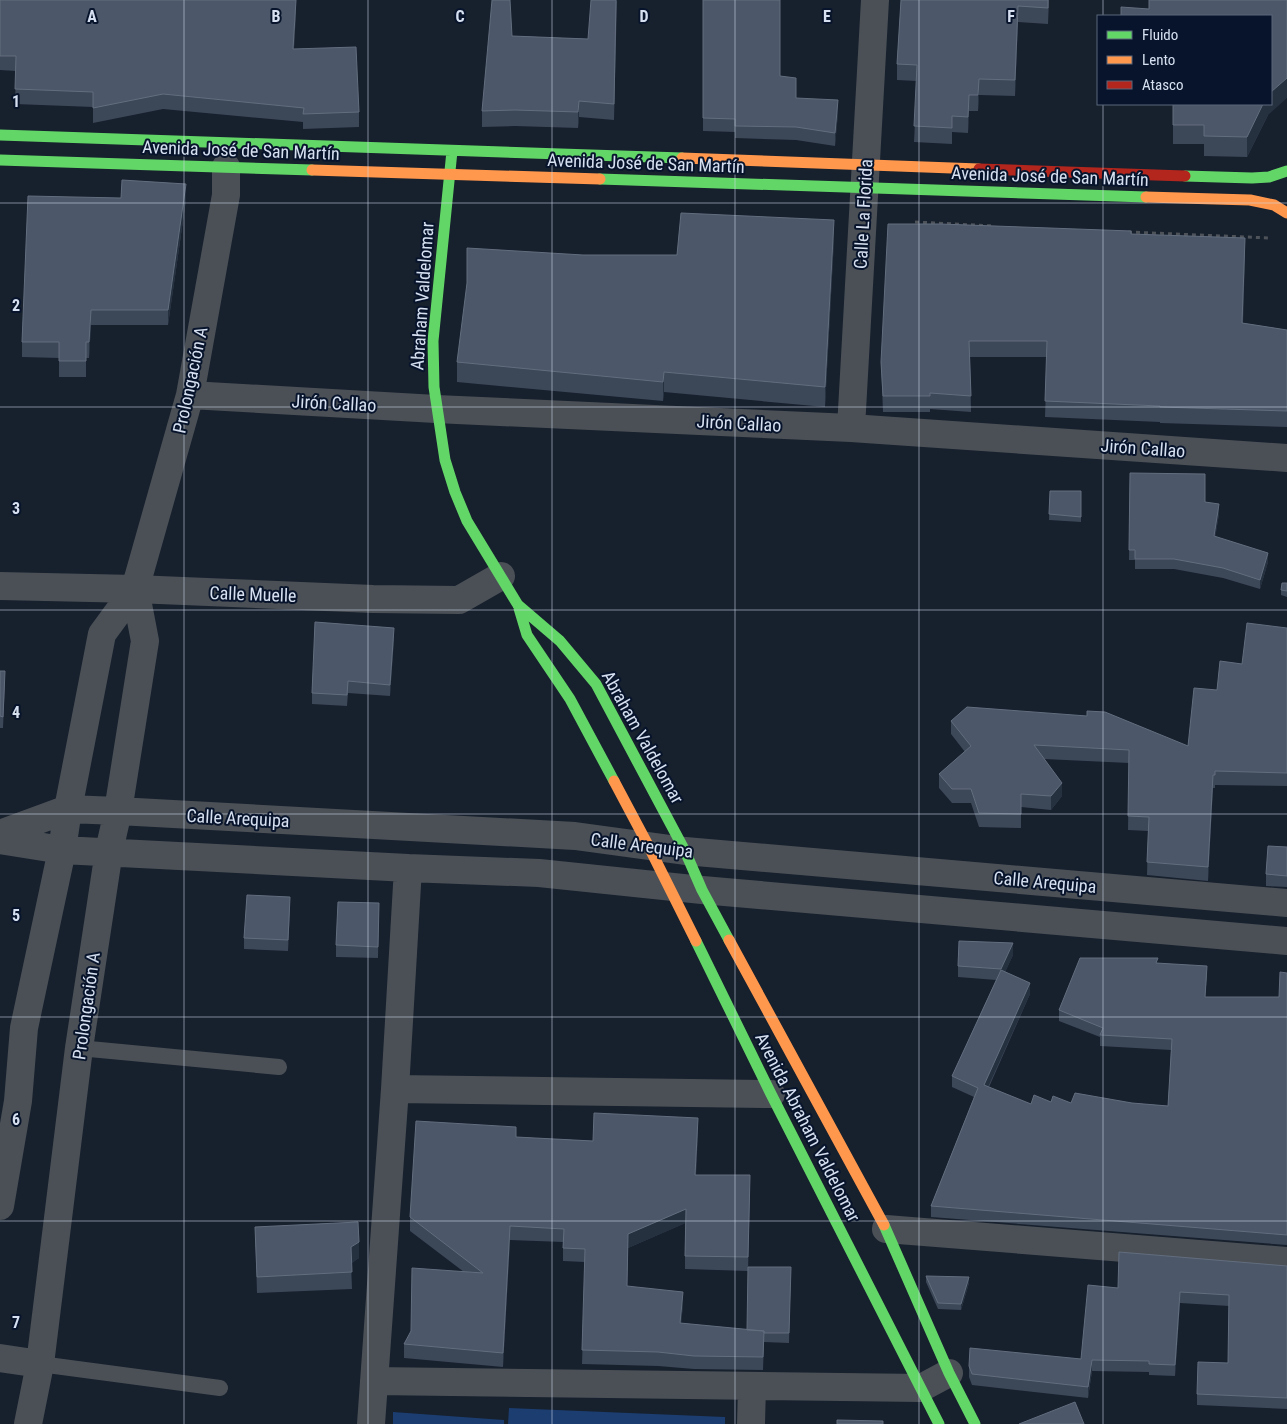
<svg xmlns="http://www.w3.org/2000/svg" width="1287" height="1424" font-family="'Roboto Condensed',sans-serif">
<rect width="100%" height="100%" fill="#17202d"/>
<path fill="#1b3d70" d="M509,1408L725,1417V1424H508Z
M393,1412L504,1420V1424H393Z"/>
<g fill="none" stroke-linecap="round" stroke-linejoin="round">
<path stroke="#4e535a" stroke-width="3" stroke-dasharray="4 4" stroke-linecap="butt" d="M915,222L994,226
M1128,232L1269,238"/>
<path stroke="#4b5056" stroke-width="16" d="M79,1048L279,1067
M40,1364L220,1388"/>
<path stroke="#4b5056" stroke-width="28" d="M190,395L436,409L851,428L1287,458
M851,428L875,0
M0,586L135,589L373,599L459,600L501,576
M0,834L68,809L118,811L575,836L685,851L1287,903
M0,840L62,850L408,868L539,873L702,890L1287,941
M395,1089L771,1094
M0,1206L18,1101L24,1028L62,850L68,809L102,634L135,589L190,395L226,195V167
M886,1229L1287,1261
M0,1358L40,1364
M374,1381L921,1388L949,1373
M28,1424L40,1364L79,1048L109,851L118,811L145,641L135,589
M371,1424L395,1089L408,868
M751,1424L752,1386"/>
<path stroke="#63d668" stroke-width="11" d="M0,135L682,158
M452,151L433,341L434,387L445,460L455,492L467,521L518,605L527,635L570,699L614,781
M0,160L312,170
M1185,176L1252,178L1269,177L1287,171
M600,179L1146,197
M518,605L560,641L596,684L685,851L702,890L729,940
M696,941L771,1094L939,1424
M884,1225L949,1373L975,1424"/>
<path stroke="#ff974d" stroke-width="11" d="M682,158L979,169
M312,170L600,179
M1146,197L1250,200L1274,205L1287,213
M614,781L648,845L696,941
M729,940L884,1225"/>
<path stroke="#b3261e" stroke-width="11" d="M979,169L1185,176"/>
</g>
<path fill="#3c4758" d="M0,0L296,12L294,49L359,112V127L303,129V122L163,109L93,123V107L15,104L16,71L0,70Z
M617,0L614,120L579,117L578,128L515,126L482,127V111L512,36L588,39Z
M703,0L796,98L838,113L835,146L796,140L735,138V132L703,131Z
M901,0H1049L1048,24L1018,22L1015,96L979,95L978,111H969L968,133L952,132V144L914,142L917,81L897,80V64Z
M1173,104L1268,115L1247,157L1204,156V144H1173Z
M186,200L168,325H91L89,358H86V377H59V358L22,357V342Z
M1131,234L1245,254L1243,323L1287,330V427L1160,423V422L1045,417L1047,357H970L971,412L930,409V412H883L881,362Z
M834,240L825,407L664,392L663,401L457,382V362L583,255H677Z
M1130,473L1205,502L1219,514L1215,537L1268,562L1260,589L1223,578L1174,569H1135V560H1129Z
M1050,491H1081V522L1049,520Z
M1287,583V597L1281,595V590Z
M1287,628V786L1215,785V788H1213L1208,881L1147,875L1148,831L1128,830L1129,763L1044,759L1062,796L1051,810L1021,807V828L979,827L971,803H952L939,788V774L965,752L951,734V721L1188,746L1217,690L1242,664Z
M394,639L390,696L348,693L347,706L312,704V693Z
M0,671L5,682L3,728H0Z
M1287,847V887L1266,886V874Z
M379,903L378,958L336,957V945Z
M290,908L288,951L244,949V938Z
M1013,955L1005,972L1030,994L989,1087L1031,1104L1051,1102L1071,1103H1132L1168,1106L1171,1050L1100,1046V1037L1059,1021V1010L1158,963L1207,976L1205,997H1279L1287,973V1245L931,1217V1206L974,1097L952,1087V1076L996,980L958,977V966Z
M698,1131L696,1175L750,1188L748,1271L685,1269V1223L628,1248L627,1286L683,1305L681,1323L747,1330L791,1267L789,1343L764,1342L763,1370L694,1369L658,1366L582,1364L585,1262L563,1261V1242L510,1240L503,1367L404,1358V1344L464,1272L410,1231V1217L516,1137L593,1141Z
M255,1227L359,1258L351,1263L352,1289L257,1293Z
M1287,1266V1409L1197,1405V1394L1228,1363L1229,1306L1180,1303L1175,1376L1149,1375V1372L1092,1371L1088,1398L972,1385L969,1377V1366L1081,1359L1118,1288Z
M926,1276L969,1283L961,1310L938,1309L926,1282Z"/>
<path fill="#263140" d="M296,0V12L293,64V49Z
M1018,6V22L1015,96V80Z
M1287,78V98L1268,115L1247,157V137L1263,104H1271V92Z
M979,79V95L978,111V95Z
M969,95V111L968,133V117Z
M838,100V113L835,146V133Z
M579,101V117L578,128V112Z
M186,184V200L168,325V310Z
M834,220V240L825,407V387Z
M1245,238V254L1242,339V323Z
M91,310V325L89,358V342Z
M664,372V392L663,401V382Z
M1219,504V514L1214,546V536Z
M1268,553V562L1260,589V580Z
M394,628V639L390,696V685Z
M1213,775V788L1208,881V867Z
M1062,783V796L1051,810V796Z
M290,897V908L288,951V940Z
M1013,943V955L1001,981V969Z
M1030,983V994L984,1096V1085Z
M698,1118V1131L695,1188V1175Z
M750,1175V1188L748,1271V1257Z
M686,1209V1223L628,1248V1234Z
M510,1226V1240L503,1367V1353Z
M359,1242V1258L351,1264V1247Z
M969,1277V1283L961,1310V1304Z
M683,1292V1305L680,1336V1323Z
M1180,1292V1303L1175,1376V1365Z
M1092,1360V1371L1088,1398V1387Z"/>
<path fill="#4c5869" stroke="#626d7e" d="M0,0H296L293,49L356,47L359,112L303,114L304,108L163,94L93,108V92L15,89L16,56H0Z
M492,0H510L512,36L588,39L591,0H616L614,104L579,101L578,112L515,110L482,111Z
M703,0H780V76L796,78V98L838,100L835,133L796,127L735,126V119L703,118Z
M901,0H1048V8L1018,6L1015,80L979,79L978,95H969L968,117L952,116V128L914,126L917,65L897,64Z
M1149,0H1287V78L1271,92V16H1121V7L1149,9Z
M1173,104H1263L1247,137L1204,136V125H1173Z
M122,180L186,184L168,310H91L89,342H86V361H59V342H22L28,196L121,198Z
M681,213L834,220L825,387L664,372L663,382L457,362L467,283V248L583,255H677Z
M888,224H940L1131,231V234L1245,238L1242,323L1287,330V411L1160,407V406L1045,401L1047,341H969L971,396L930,393V396H883L881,362Z
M1130,473L1205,474V502L1219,504L1214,536L1268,553L1260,580L1223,568L1174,559H1135V550H1129Z
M1050,491H1081V517L1049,514Z
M1282,583H1287V591L1281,590Z
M315,622L394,628L390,685L348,681L347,695L312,693Z
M1247,623L1287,628V773L1215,771V775H1213L1208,867L1147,862L1149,817L1128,816L1129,750L1034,745L1062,783L1051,796L1021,794V814L979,813L971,789H952L939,774L971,746L951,721L967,707L1087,716V711L1105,712L1188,746L1194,688L1217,690L1220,661L1242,664Z
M0,671H5L3,717L0,716Z
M1268,846L1287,847V876L1266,874Z
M247,895L290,897L288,940L244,938Z
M338,902L379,903L378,947L336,945Z
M959,941L1013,943L1001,969L958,966Z
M1080,958H1158L1156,963L1207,966L1205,997H1279L1280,972L1287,973V1235L931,1206L978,1088L952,1076L1001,970L1030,983L984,1085L1031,1104L1034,1095L1051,1102L1053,1096L1071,1103L1075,1093L1132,1103L1168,1106L1172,1039L1100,1035L1103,1028L1059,1010Z
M594,1113L698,1118L695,1175H750L748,1257L685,1256L686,1209L628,1234L627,1286L683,1292L680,1323L764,1331L763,1357L694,1356L658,1352L582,1350L585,1249L563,1248L564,1229L510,1226L503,1353L404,1344L411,1331L412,1268L483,1273L410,1217L416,1121L516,1127V1137L593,1141Z
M358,1222L359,1242L351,1247L352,1272L257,1277L255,1227Z
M1119,1252L1287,1266V1398L1197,1394L1198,1362L1228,1363L1229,1295L1180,1292L1175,1365L1149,1364V1361L1092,1360L1088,1387L972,1374L969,1366L970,1348L1081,1359L1088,1285L1118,1288Z
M748,1267H791L789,1333H764V1331L747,1330Z
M926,1276L969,1277L961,1304L938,1303Z
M1075,1402L1084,1424H1019Z
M837,1420L883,1421V1424H837Z"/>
<path fill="none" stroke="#d6e0f1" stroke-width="1" stroke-opacity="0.55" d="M184,0V1424M368,0V1424M552,0V1424M735,0V1424M919,0V1424M1103,0V16M1103,104V1424M0,203H1287M0,407H1287M0,610H1287M0,814H1287M0,1017H1287M0,1221H1287"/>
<g text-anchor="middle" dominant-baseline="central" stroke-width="4" stroke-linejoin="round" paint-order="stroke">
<g font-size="18" fill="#d6e0f1" stroke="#07142b">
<text transform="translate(241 150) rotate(2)">Avenida José de San Martín</text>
<text transform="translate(646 163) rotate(2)">Avenida José de San Martín</text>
<text transform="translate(1050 176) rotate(2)">Avenida José de San Martín</text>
<text transform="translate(863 214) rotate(-87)">Calle La Florida</text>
<text transform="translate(422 296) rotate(-86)">Abraham Valdelomar</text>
<text transform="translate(190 380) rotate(-78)">Prolongación A</text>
<text transform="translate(334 403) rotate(3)">Jirón Callao</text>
<text transform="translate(739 423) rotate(3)">Jirón Callao</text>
<text transform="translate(1143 448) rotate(4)">Jirón Callao</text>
<text transform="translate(253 594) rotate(2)">Calle Muelle</text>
<text transform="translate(643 737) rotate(61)">Abraham Valdelomar</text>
<text transform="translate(238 818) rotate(3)">Calle Arequipa</text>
<text transform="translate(642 845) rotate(7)">Calle Arequipa</text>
<text transform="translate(1045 882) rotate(5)">Calle Arequipa</text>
<text transform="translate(86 1006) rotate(-82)">Prolongación A</text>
<text transform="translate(808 1127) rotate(63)">Avenida Abraham Valdelomar</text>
</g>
</g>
<g font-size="16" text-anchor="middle" font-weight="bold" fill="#d6e0f1" stroke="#07142b" stroke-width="4" stroke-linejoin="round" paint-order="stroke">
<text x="92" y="22">A</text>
<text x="276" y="22">B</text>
<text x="460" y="22">C</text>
<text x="644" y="22">D</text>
<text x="827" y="22">E</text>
<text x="1011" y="22">F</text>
<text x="16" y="107">1</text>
<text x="16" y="311">2</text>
<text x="16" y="514">3</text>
<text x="16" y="718">4</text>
<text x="16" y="921">5</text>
<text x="16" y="1125">6</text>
<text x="16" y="1328">7</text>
</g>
<rect x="1097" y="15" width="175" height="90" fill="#07142b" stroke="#5a667a"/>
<rect x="1107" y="31" width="25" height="8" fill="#63d668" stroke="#5a667a"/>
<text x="1142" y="40" font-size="15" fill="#d6e0f1">Fluido</text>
<rect x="1107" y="56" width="25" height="8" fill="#ff974d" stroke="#5a667a"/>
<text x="1142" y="65" font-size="15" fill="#d6e0f1">Lento</text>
<rect x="1107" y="81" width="25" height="8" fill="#b3261e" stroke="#5a667a"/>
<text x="1142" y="90" font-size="15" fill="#d6e0f1">Atasco</text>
</svg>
